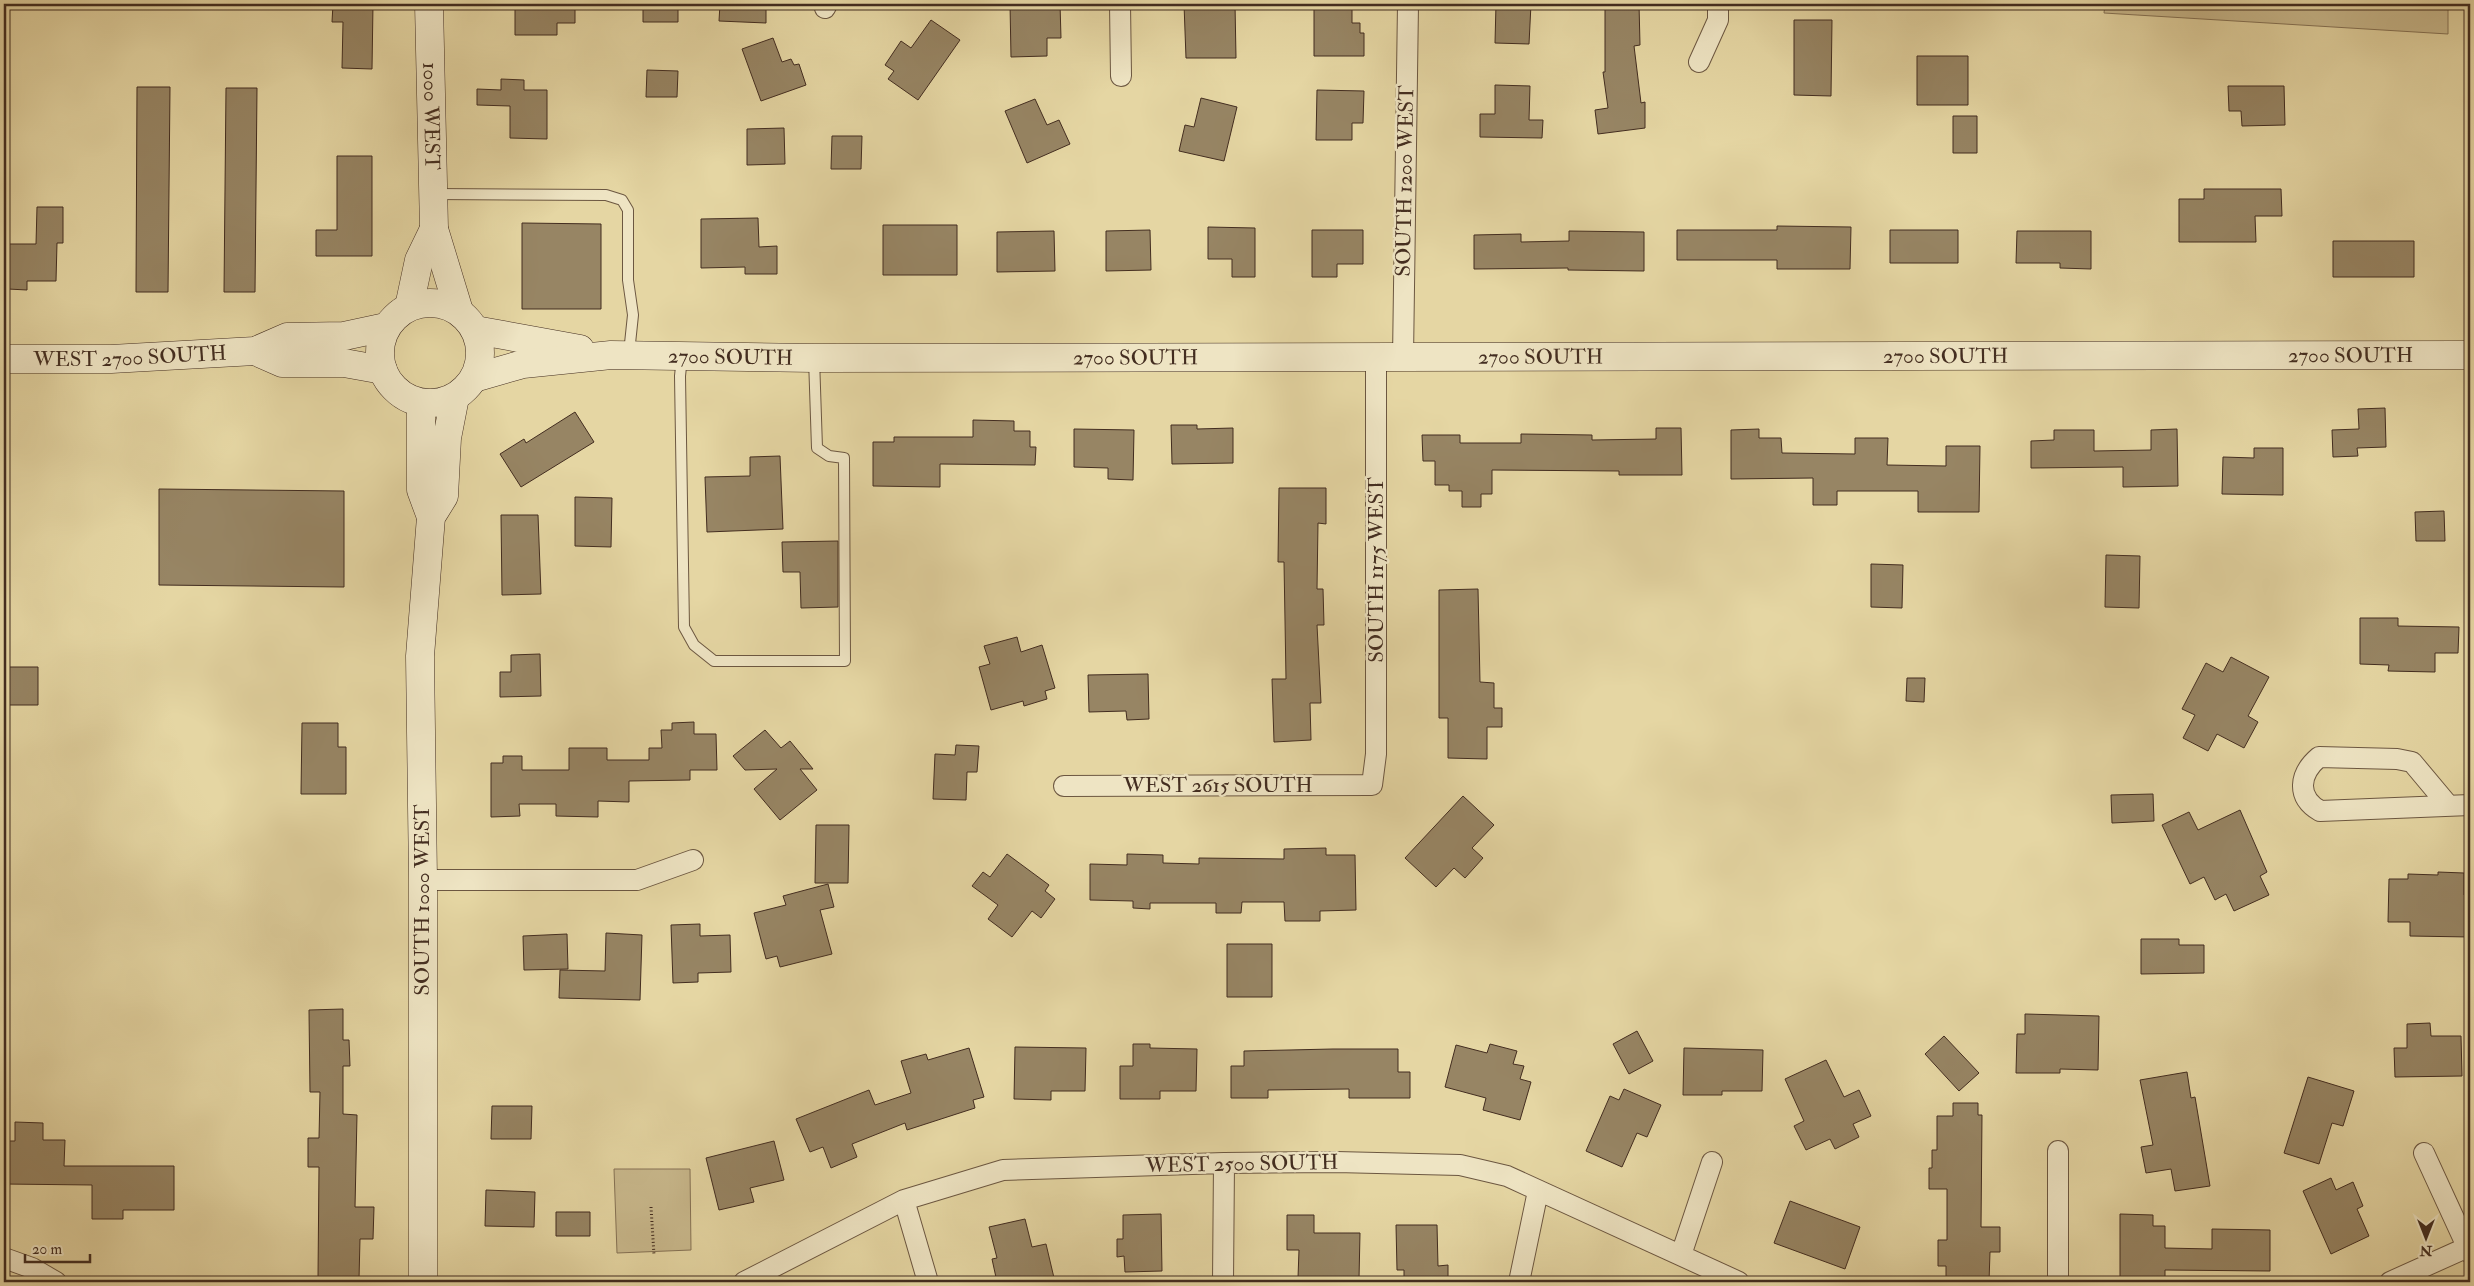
<svg xmlns="http://www.w3.org/2000/svg" width="2474" height="1286" font-family="'IM FELL Double Pica',serif">
<rect width="100%" height="100%" fill="#e5d6a3"/>
<filter id="stains"><feTurbulence type="fractalNoise" baseFrequency=".004" numOctaves="4"/><feColorMatrix values="0 0 0 0 .2 0 0 0 0 .09 0 0 0 0 .02 0 0 0 .5 -.17"/></filter>
<radialGradient id="worn" r=".72"><stop offset=".6" stop-color="#630" stop-opacity="0"/><stop offset="1" stop-color="#630" stop-opacity=".3"/></radialGradient>
<path fill="#c9b98d" stroke="#867356" d="M2105,4H2448V34L2104,13Z
M614,1169H690L691,1250L617,1253Z"/>
<path fill="#978564" stroke="#432d20" d="M333,4H373L372,69L342,68L343,22H332Z
M520,4H575V23H557V35H515V8H520Z
M643,4H678V22H643Z
M720,4H766V23L719,21Z
M1010,4H1060L1061,38H1047V56L1011,57Z
M1184,4H1235L1236,58H1186Z
M1314,4H1352V23H1360V33H1364V56H1314Z
M1496,4H1531L1529,44L1495,43Z
M1605,4H1639L1640,45L1634,46L1641,103L1645,102V128L1598,134L1595,110L1608,108L1603,72H1605Z
M931,20L960,40L918,100L888,79L894,71L885,65L901,41L911,48Z
M1794,20H1832L1831,96L1794,95Z
M773,38L782,62L791,59L794,65L799,64L806,85L761,101L742,49Z
M1917,56H1968V105H1917Z
M647,70L678,71L677,97H646Z
M501,79L524,80V90H547V139L510,138V106L477,105V89L501,90Z
M1495,85L1530,86L1529,120H1543L1542,138L1480,137V114H1495Z
M2228,86H2284L2285,125L2242,126L2241,111H2229Z
M137,87H170L168,292H136Z
M226,88H257L255,292H224Z
M1317,90L1364,91L1363,123H1352V140H1316Z
M1201,98L1237,107L1224,161L1179,151L1185,125L1194,127Z
M1035,99L1047,125L1059,120L1070,144L1027,163L1005,111Z
M1953,116H1977V153H1953Z
M784,128L785,164L747,165V129Z
M832,136H862L861,169H831Z
M337,156H372V256H316V230H337Z
M2204,189H2281L2282,216H2255L2256,242H2179V199H2204Z
M37,207H63V243H57L56,281H27V290L8,289V244H36Z
M758,218L759,247L777,246V274H745V267L701,268V219Z
M522,223L601,224V309H522Z
M883,225H957V275H883Z
M1777,226L1851,227L1850,269H1777V260H1677V230H1777Z
M1208,227L1255,228V277H1232V259H1208Z
M1150,230L1151,270L1106,271V231Z
M1312,230H1363V264H1337V277H1312Z
M1890,230H1958V263H1890Z
M1054,231L1055,271L997,272V232Z
M1569,231L1644,232V271L1568,270V268L1474,269V235L1521,234V242L1569,241Z
M2017,231H2091V269L2060,268V263H2016Z
M2333,241H2414V277H2333Z
M2385,408L2386,447L2357,448L2358,456L2333,457L2332,430L2359,429L2358,409Z
M575,412L594,442L521,487L500,454L524,439L526,443Z
M973,420L1014,421V431H1030V447H1036L1035,465L940,464V487L873,486V442H894V437H973Z
M1171,425H1197V429L1233,428V463L1172,464Z
M1656,428H1681L1682,475H1619V471L1492,470V494H1481V507H1462V491H1449V485H1435V461H1423L1422,435H1460V443H1521V434L1592,435V440L1656,439Z
M1074,429L1134,430L1133,480L1108,479V468L1074,467Z
M1759,429V438H1781L1782,453L1855,454V438H1888L1887,465L1946,466V446H1980L1979,512H1918V491H1837V505H1813V478L1731,479V430Z
M2177,429L2178,486L2123,487V467L2031,468V441L2054,440V430H2094V451L2151,450V430Z
M2254,448H2283V495L2222,494L2223,457L2254,458Z
M780,456L783,529L707,532L705,477L750,476V457Z
M1279,488H1326V524L1318,523L1317,589H1323L1324,625H1317L1321,703H1310L1311,740L1274,742L1272,679H1286L1284,562H1278Z
M159,489L344,491V587L159,585Z
M575,497L612,498L611,547L575,546Z
M2444,511L2445,541H2416L2415,512Z
M501,515H538L541,594L502,595Z
M838,541V607L801,608L800,572H783L782,542Z
M2106,555L2140,556L2139,608L2105,607Z
M1871,564L1903,565L1902,608L1871,607Z
M1478,589L1480,682L1494,683V708H1502V727H1487V759L1448,758V718H1439V590Z
M2360,618H2398V626L2459,627L2458,653H2435V672L2388,671L2389,665L2360,664Z
M1017,637L1021,652L1042,645L1055,688L1045,691L1047,699L1024,706L1023,701L991,710L979,667L990,664L984,646Z
M540,654L541,696L500,697V672H511V655Z
M2231,657L2269,677L2248,716L2258,722L2244,748L2217,734L2208,751L2183,738L2195,715L2182,709L2206,663L2223,672Z
M4,667H38V705H4Z
M1148,674L1149,719L1127,720L1126,711L1089,712L1088,675Z
M1907,678H1925L1924,702L1906,701Z
M694,722V734H716L717,770H690V780L629,781V802L598,801V817L556,816V804H519L520,816L491,817V763H503V756H522V770H569V748H607V760H649V748H662L661,730H672V723Z
M302,723H338V747H346V794H301Z
M765,730L781,748L790,741L813,769H800L817,790L780,820L754,789L777,769L745,770L733,756Z
M956,745L979,746L977,772H967L966,800L933,799L935,754L955,755Z
M2153,794L2154,821L2112,823L2111,795Z
M1463,796L1494,825L1472,848L1483,858L1465,878L1454,868L1436,887L1405,858Z
M2240,810L2267,872L2260,876L2269,895L2234,911L2226,894L2215,900L2204,877L2190,884L2162,825L2189,812L2198,830Z
M816,825H849L848,883H815Z
M1326,848V855H1355L1356,910L1320,911V921H1285L1284,902H1242L1241,913H1216V903H1150V909L1133,908V901L1090,900V864L1127,865V854L1163,855V863L1199,864V858L1284,859V849Z
M1007,854L1049,885L1045,891L1055,899L1041,918L1032,911L1012,937L988,919L998,905L972,886L983,872L990,877Z
M2438,872L2464,873V895H2470V937L2410,936V922H2388L2389,879H2408V874L2438,875Z
M828,884L834,907L820,910L832,954L780,967L777,956L766,959L754,913L786,905L783,896Z
M700,924V936L730,935L731,972L698,973V982L673,983L671,925Z
M606,933L642,935L640,1000L559,998L560,970L605,971Z
M567,934L568,969L524,970L523,936Z
M2141,939H2179V945H2204V973L2141,974Z
M1227,944H1272V997H1227Z
M343,1009V1040H349L350,1066H343V1114L357,1115L355,1207H374L373,1239H360L359,1279L318,1278L319,1167H308V1138H319L320,1092H310L309,1010Z
M2025,1014L2099,1016L2098,1070L2060,1069V1073H2016L2017,1034H2025Z
M2430,1023L2431,1036H2461L2462,1076L2395,1077L2394,1048H2407V1024Z
M1637,1031L1653,1061L1629,1074L1613,1044Z
M1944,1036L1979,1073L1959,1091L1925,1054Z
M1133,1044H1150V1048L1197,1049L1196,1091H1160V1099H1120V1066H1133Z
M1490,1044L1517,1051L1513,1064L1524,1066L1520,1079L1531,1082L1520,1120L1483,1110L1486,1098L1445,1087L1456,1045L1487,1053Z
M1015,1047L1086,1048L1085,1091H1051V1100L1014,1099Z
M969,1048L984,1097L973,1100L975,1108L907,1130L905,1123L852,1144L857,1157L831,1168L823,1147L810,1152L796,1119L869,1090L875,1105L911,1093L901,1061L926,1054L928,1060Z
M1684,1048L1763,1050L1762,1091H1722V1095H1683Z
M1333,1049H1398V1072H1410V1098H1349V1089L1268,1090V1098H1231V1066H1244V1051Z
M1826,1060L1844,1097L1859,1090L1871,1116L1853,1124L1859,1137L1835,1149L1830,1139L1806,1150L1794,1126L1804,1121L1785,1079Z
M2187,1072L2191,1098L2195,1097L2210,1186L2175,1191L2171,1169L2146,1173L2141,1147L2153,1145L2140,1080Z
M2308,1077L2354,1091L2343,1126L2332,1123L2319,1164L2284,1153Z
M1624,1089L1661,1105L1647,1137L1637,1133L1622,1167L1586,1151L1610,1096L1619,1100Z
M1953,1103H1978V1115H1982L1981,1227H2000V1252H1990L1989,1282H1946V1266H1938V1240H1947V1189H1929V1168H1932V1150H1937V1116H1953Z
M492,1106H532L531,1139H491Z
M15,1122L43,1123V1140H65L64,1166H174V1210H123V1219H92V1185L4,1184V1141H15Z
M774,1141L784,1180L750,1188L754,1202L719,1210L706,1158Z
M2331,1178L2336,1190L2353,1182L2363,1206L2357,1209L2369,1236L2331,1254L2303,1191Z
M486,1190L535,1192L534,1227L485,1226Z
M1790,1201L1860,1227L1845,1269L1774,1243Z
M556,1212H590V1236H556Z
M1161,1214L1162,1271L1125,1272L1124,1256L1117,1257V1239H1123V1215Z
M2120,1214L2153,1215V1226H2165V1248L2212,1249V1229L2270,1230V1271L2165,1270V1282H2120Z
M1287,1215H1314V1233H1360L1359,1279L1298,1278L1299,1250H1287Z
M1025,1219L1032,1247L1046,1244L1055,1282H997L992,1259L997,1258L989,1227Z
M1396,1225H1437L1438,1266L1448,1265V1282H1404V1270H1397Z"/>
<g fill="none" stroke-linecap="round" stroke-linejoin="round">
<g stroke="#6c5741" stroke-width="12">
<path id="service" d="M435,194L606,195L622,200L628,210V280L633,315L629,353
M682,357L680,376L684,627L694,645L714,661H845L844,458L829,456L817,448L814,358"/>
</g>
<g stroke="#6c5741" stroke-width="22">
<path id="minor" d="M1120,4L1121,76
M825,8L827,4
M1699,62L1718,20V4
M1403,358L1408,4
M1064,786L1372,785L1376,754V356
M2448,805L2412,762L2397,759L2319,757C2299,774 2296,797 2320,811L2470,805
M423,880H637L693,860
M2058,1151V1282
M2424,1153L2470,1253
M904,1200L928,1282
M1681,1255L1712,1162
M4,1258L32,1268L56,1282
M744,1282L904,1200L1003,1170L1224,1163L1336,1162L1460,1165L1507,1176L1739,1282
M1223,1282L1224,1163
M1519,1282L1538,1191
M2390,1282L2470,1246"/>
</g>
<g stroke="#432d20" stroke-width="29">
<g id="secondary">
<path id="s1" d="M429,4L434,229L459,311"/>
<circle cx="430" cy="353" r="50"/>
<path d="M409,307L419,260L434,229"/>
<path d="M475,330L580,349"/>
<path d="M255,351L282,363H344L383,370"/>
<path id="s2" d="M4,359H111L255,351L287,337L344,336L386,327"/>
<path id="s3" d="M474,378L523,364L611,355L814,358L2470,355"/>
<path d="M421,403V490L431,517"/>
<path d="M423,1282V880L420,656L431,517L444,496L447,438L455,397"/>
</g>
</g>
<path stroke="#432d20" stroke-width="3" stroke-dasharray="1 2.5" stroke-linecap="butt" d="M651,1207L654,1255"/>
<use href="#service" stroke="#eee4c3" stroke-width="10"/>
<use href="#minor" stroke="#eee4c3" stroke-width="20"/>
<use href="#secondary" stroke="#eee4c3" stroke-width="28"/>
</g>
<g text-anchor="middle" dominant-baseline="central" stroke-width="5" stroke-linejoin="round" paint-order="stroke">
<g font-size="21" fill="#432d20" stroke="#eee4c3">
<text stroke="none"><textPath href="#s1" startOffset="112">1000 WEST</textPath></text>
<text transform="translate(1405 181) rotate(-89)">SOUTH 1200 WEST</text>
<text stroke="none"><textPath href="#s3" startOffset="1879">2700 SOUTH</textPath></text>
<text stroke="none"><textPath href="#s2" startOffset="126">WEST 2700 SOUTH</textPath></text>
<text stroke="none"><textPath href="#s3" startOffset="1474">2700 SOUTH</textPath></text>
<text stroke="none"><textPath href="#s3" startOffset="259">2700 SOUTH</textPath></text>
<text stroke="none"><textPath href="#s3" startOffset="664">2700 SOUTH</textPath></text>
<text stroke="none"><textPath href="#s3" startOffset="1069">2700 SOUTH</textPath></text>
<text transform="translate(1376 570) rotate(-90)">SOUTH 1175 WEST</text>
<text x="1218" y="785">WEST 2615 SOUTH</text>
<text transform="translate(422 900) rotate(-90)">SOUTH 1000 WEST</text>
<text transform="translate(1242 1164) rotate(-1)">WEST 2500 SOUTH</text>
</g>
</g>
<rect width="2474" height="1286" fill="none" stroke="#e5d6a3" stroke-width="20"/>
<rect x="5" y="5" width="2464" height="1276" fill="none" stroke="#432d20" stroke-width="2.5"/>
<rect x="10" y="10" width="2454" height="1266" fill="none" stroke="#432d20"/>
<g transform="translate(2426 1238) rotate(180)" stroke="#eee4c3" stroke-width="4" paint-order="stroke">
<path d="M0-4L9 19L0 12L-9 19Z" fill="#432d20"/>
<text y="-8" font-size="14" font-weight="bold" text-anchor="middle" fill="#432d20">N</text>
</g>
<path d="M25 1254v8h65v-8" fill="none" stroke="#432d20" stroke-width="2.5"/>
<text x="32" y="1254" font-size="15" fill="#432d20" stroke="#eee4c3" stroke-width="4" paint-order="stroke">20 m</text>
<rect width="100%" height="100%" filter="url(#stains)"/>
<rect width="100%" height="100%" fill="url(#worn)"/>
</svg>
